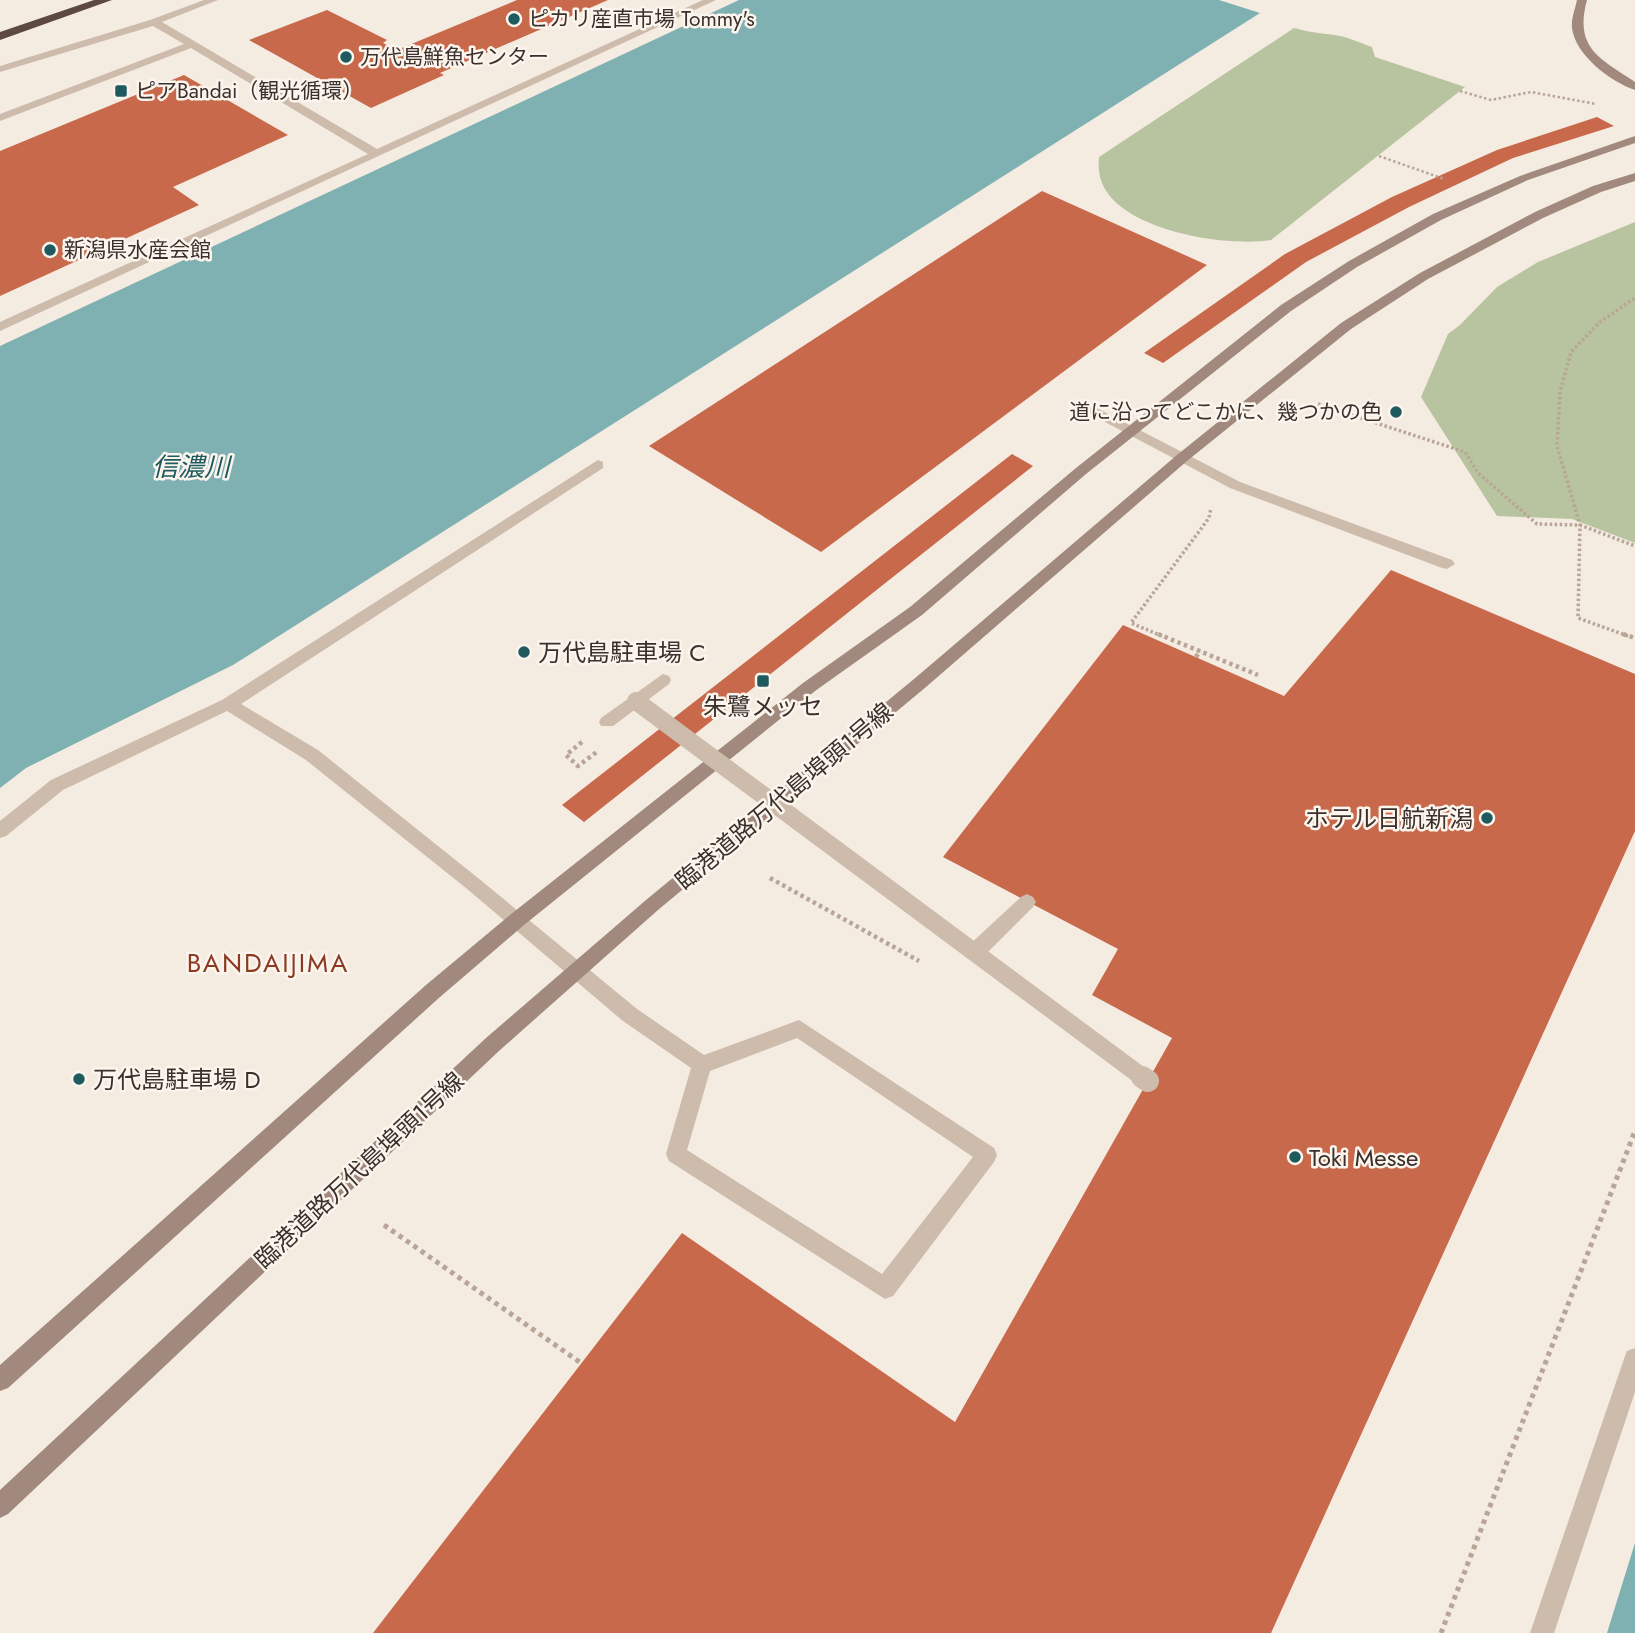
<svg xmlns="http://www.w3.org/2000/svg" width="1635" height="1633" font-family="Jost,'Noto Sans JP',sans-serif">
<rect width="100%" height="100%" fill="#f4ebe1"/>
<path fill="#b8c4a0" d="M1294,28C1308,32 1319,33 1334,35C1346,36 1360,43 1372,47L1375,57L1465,87L1271,240C1227,247 1130,232 1105,189C1099,179 1098,168 1099,157Z
M1635,222V543L1572,519L1497,516L1421,397L1448,334L1460,325L1497,287L1538,262Z"/>
<path fill="#7fb0b2" d="M739,0H1219L1260,13L233,665L26,768L0,788V346Z
M1635,1543V1633H1607Z"/>
<path fill="#c8694b" d="M517,0H608L440,73L444,75L371,108L249,40L327,10L387,40L383,43L397,50Z
M184,75L288,135L173,187L199,205L0,296V151Z
M1597,117L1614,126L1513,158L1409,207L1306,262L1163,363L1144,353L1285,254L1392,197L1497,150Z
M1042,191L1207,265L821,552L649,446Z
M1012,454L1033,466L584,822L562,805Z
M1391,570L1635,674V831L1271,1633H373L682,1233L955,1422L1172,1038L1092,995L1118,949L943,857L1123,625L1284,696Z"/>
<g fill="none" stroke-linecap="round" stroke-linejoin="round">
<path stroke="#b9a596" stroke-width="2.5" stroke-dasharray="2.5 2.5" stroke-linecap="butt" d="M1460,91L1491,100L1531,92L1596,104
M1379,156L1444,179"/>
<path stroke="#b9a596" stroke-width="3.5" stroke-dasharray="2.5 2.5" stroke-linecap="butt" d="M1318,404L1465,452L1478,473L1537,524L1580,525L1635,546
M1162,636L1131,623L1209,518L1211,508
M1628,636L1578,618L1580,525L1557,446L1560,392L1571,352L1600,322L1635,298"/>
<path stroke="#b9a596" stroke-width="4.5" stroke-dasharray="3.5 3.5" stroke-linecap="butt" d="M1158,634L1258,675
M1623,634L1635,638
M1196,657L1200,651
M582,742L566,755L578,766L598,751
M770,878L919,961"/>
<path stroke="#b9a596" stroke-width="5" stroke-dasharray="4.5 4.5" stroke-linecap="butt" d="M384,1225L581,1363
M1441,1633L1635,1131"/>
<path fill="#cdbbac" fill-rule="evenodd" d="M204,0H218L162,22L377,149L703,0H716L0,331V322L368,154L191,48L0,121V114L184,44L153,26L0,72V66L150,20Z
M1091,405L1240,482L1452,560L1455,564L1447,569L1442,568L1230,488L1086,412L1084,409Z
M598,460L603,462V468L241,704L318,750L478,878L637,1009L704,1055L799,1020L994,1148L997,1155L994,1162L893,1296L885,1299L669,1161L666,1154L691,1068L623,1021L466,888L306,760L227,711L63,790L6,836L0,838V821L51,780L222,700ZM797,1038L973,1157L882,1274L687,1150L710,1071Z
M1635,1348V1392L1554,1633H1530L1624,1359L1627,1351Z"/>
<path fill="#cdbbac" fill-rule="evenodd" d="M663,674L669,676L671,680L669,684L613,726H601L599,722L601,718Z
M1027,894L1033,897L1036,902L1033,907L982,958L975,960L968,958L966,952L968,946L1021,897Z"/>
<path fill="#a18a7d" fill-rule="evenodd" d="M1577,0H1587C1574,48 1599,58 1635,82V90C1611,82 1575,55 1572,28C1571,19 1575,9 1577,0Z
M1635,136V143L1528,180L1441,220L1357,267L1291,311L1086,474L922,615L815,691L524,925L440,997L8,1388L0,1391V1365L426,985L510,915L803,683L910,607L1076,468L1281,305L1349,261L1433,214L1520,176Z
M1635,173V181L1601,192L1543,218L1428,279L1351,329L1187,461L926,687L658,910L500,1050L8,1514L0,1518V1490L486,1038L646,900L914,679L1177,455L1341,323L1420,273L1535,212L1593,186Z"/>
<path fill="#5c4a42" fill-rule="evenodd" d="M94,0H112L0,40V32Z"/>
<path stroke="#cdbbac" stroke-width="18" d="M636,701L1145,1079"/>
<path stroke="#cdbbac" stroke-width="22" d="M1142,1077L1148,1081"/>
</g>
<g fill="#1f5a5e" stroke="#fbf5ee" stroke-width="2.5">
<circle cx="514" cy="19" r="7"/>
<circle cx="346" cy="57" r="7"/>
<rect x="114" y="84" width="14" height="14" rx="3.5"/>
<circle cx="50" cy="250" r="7"/>
<circle cx="1396" cy="412" r="7"/>
<circle cx="524" cy="652" r="7"/>
<rect x="756" y="674" width="14" height="14" rx="3.5"/>
<circle cx="1487" cy="818" r="7"/>
<circle cx="79" cy="1079" r="7"/>
<circle cx="1295" cy="1157" r="7"/>
</g>
<g text-anchor="middle" dominant-baseline="central" stroke-width="5" stroke-linejoin="round" paint-order="stroke">
<g font-size="21" fill="#3b302b" stroke="#fbf5ee" text-anchor="start">
<text x="528" y="19">ピカリ産直市場 Tommy's</text>
<text x="360" y="57">万代島鮮魚センター</text>
<text x="135" y="91">ピアBandai（観光循環）</text>
<text x="64" y="250">新潟県水産会館</text>
<text x="1382" y="412" text-anchor="end">道に沿ってどこかに、幾つかの色</text>
</g>
<g font-size="24" fill="#3b302b" stroke="#fbf5ee" text-anchor="start">
<text x="538" y="652">万代島駐車場 C</text>
<text x="763" y="706" text-anchor="middle">朱鷺メッセ</text>
<text x="1473" y="818" text-anchor="end">ホテル日航新潟</text>
<text x="93" y="1079">万代島駐車場 D</text>
<text x="1309" y="1157">Toki Messe</text>
</g>
<g font-size="24" fill="#3b302b" stroke="#fbf5ee">
<text transform="translate(784 796) rotate(-40)">臨港道路万代島埠頭1号線</text>
<text transform="translate(359 1170) rotate(-43)">臨港道路万代島埠頭1号線</text>
</g>
<g font-size="26" font-style="italic" fill="#1f5a5e" stroke="#fbf5ee">
<text x="191" y="467">信濃川</text>
</g>
<g font-size="26" letter-spacing="2" fill="#8c3b22" stroke="#fbf5ee">
<text x="268" y="963">BANDAIJIMA</text>
</g>
</g>
</svg>
